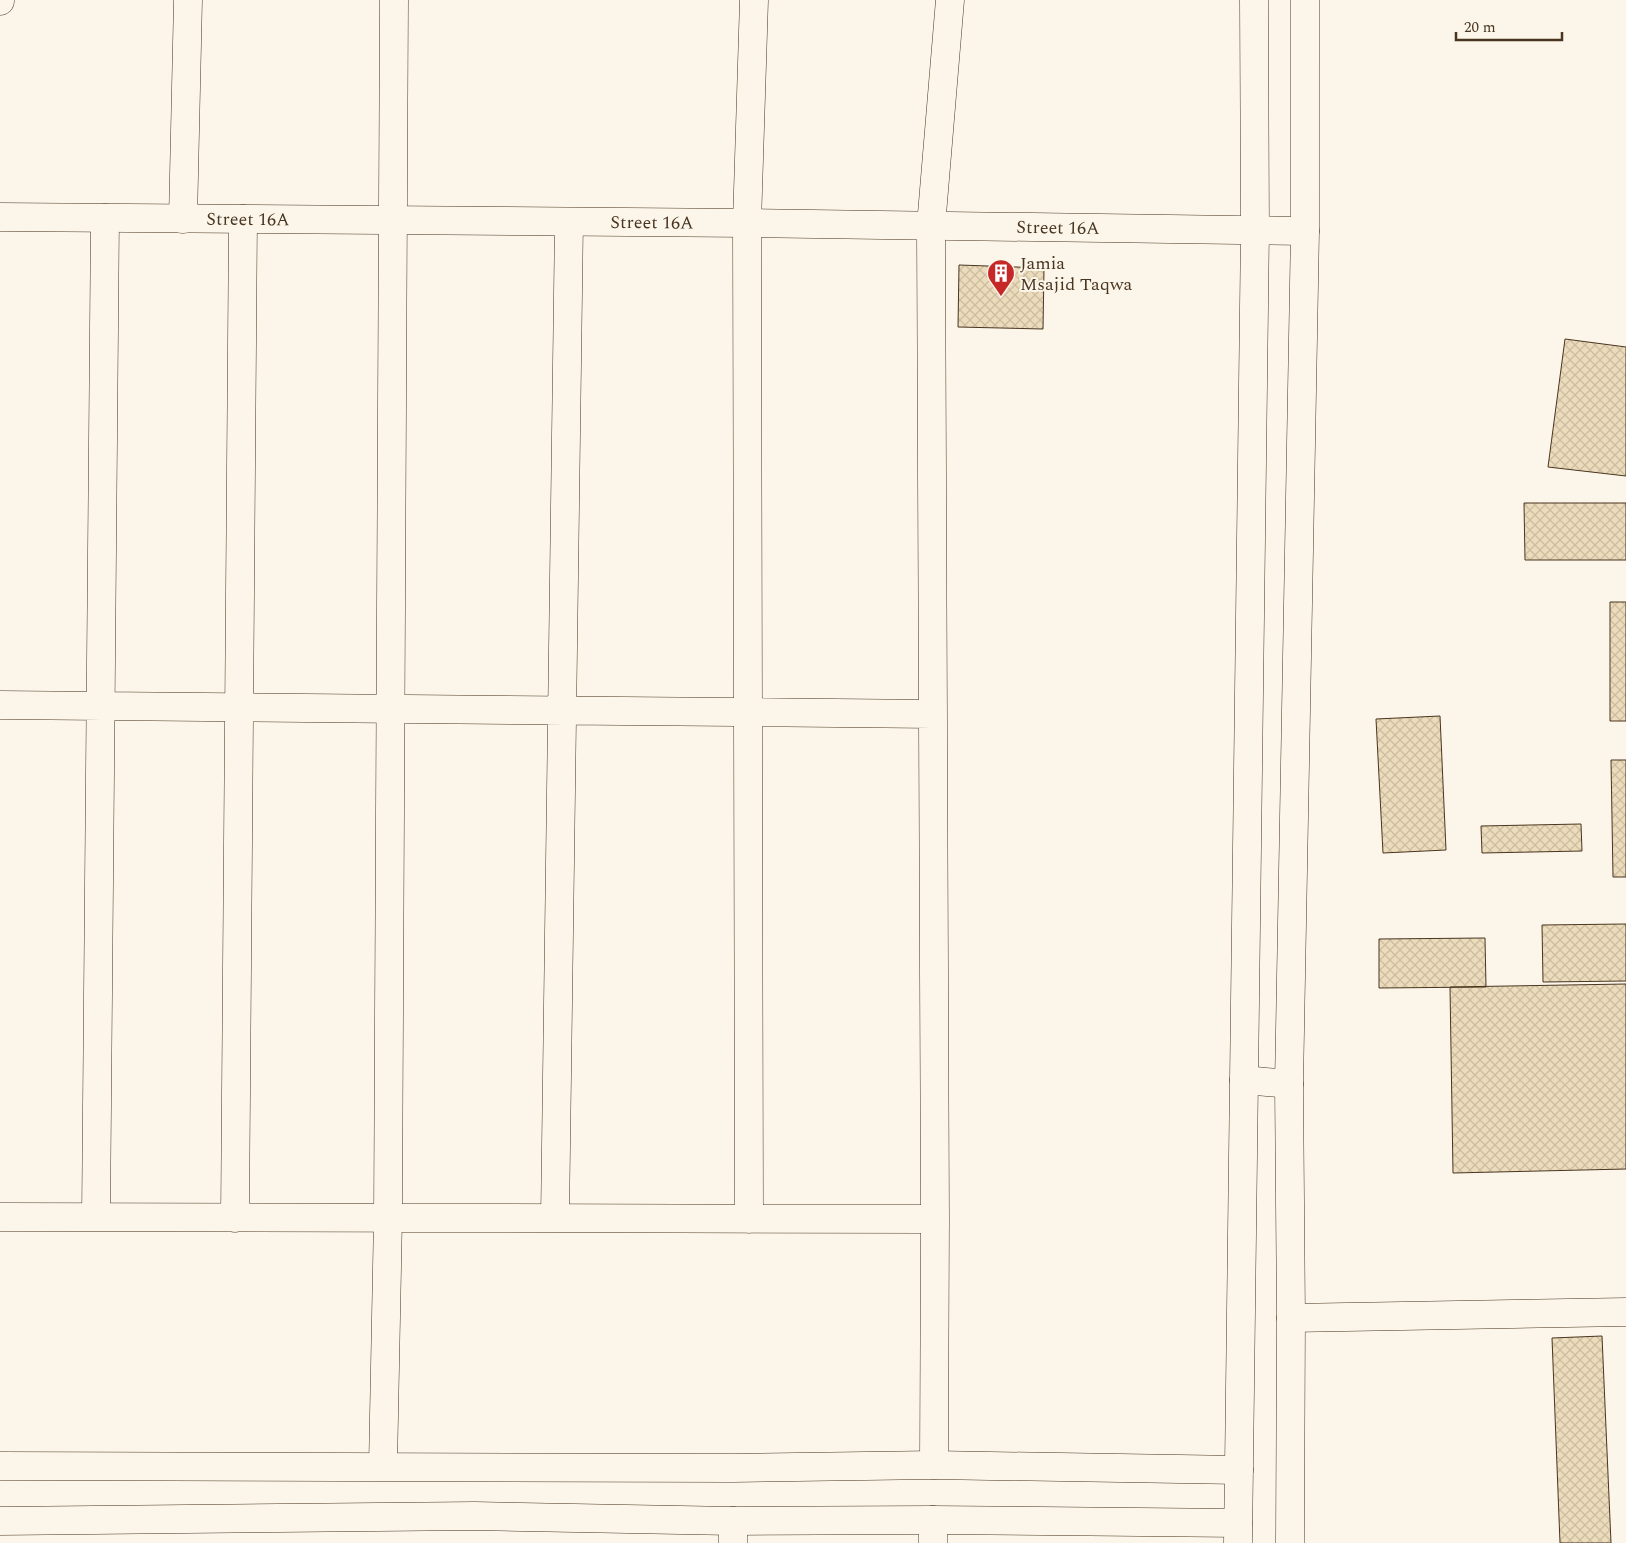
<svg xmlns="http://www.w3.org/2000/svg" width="1626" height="1543" font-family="Spectral,serif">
<defs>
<pattern id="building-cross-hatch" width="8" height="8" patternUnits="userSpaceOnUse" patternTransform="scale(1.25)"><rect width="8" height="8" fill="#ecdcbc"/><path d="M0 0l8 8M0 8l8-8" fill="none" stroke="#ccbda1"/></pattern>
</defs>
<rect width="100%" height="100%" fill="#fbf6e9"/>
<path fill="url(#building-cross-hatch)" stroke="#4a3520" d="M959,265L1044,268L1043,329L958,327Z
M1565,339L1626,347V476L1548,467Z
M1524,503H1626V560H1525Z
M1610,602H1626V721H1610Z
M1440,716L1446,850L1383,853L1376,719Z
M1611,760H1626V877H1613Z
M1581,824L1582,851L1482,853L1481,826Z
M1626,924V981L1543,982L1542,925Z
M1485,938L1486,987L1379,988V939Z
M1626,984V1169L1453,1173L1450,987Z
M1602,1336L1611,1543H1560L1552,1338Z"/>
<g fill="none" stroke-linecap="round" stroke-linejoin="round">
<g stroke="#4a3520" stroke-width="29">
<path id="street" d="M0,1V0
M183,219L188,0
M0,705L933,714
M0,1217L935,1219
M96,1217L105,218
M235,1218L243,219
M555,1218L569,222
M749,1219L747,223L754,0
M1291,1318L1626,1312
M934,1465L935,1219L931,226L950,0
M383,1466L388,1218L394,0
M733,1543V1521
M933,1543V1520"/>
</g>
<g stroke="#4a3520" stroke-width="29">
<g id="secondary">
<path id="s1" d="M0,217L747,223L1305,231"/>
<path d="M1244,1080L1289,1084"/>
<path d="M0,1466L734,1468L934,1465L1239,1470"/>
<path d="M0,1521L475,1516L733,1521L933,1520L1238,1523"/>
<path d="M1238,1543L1255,230L1254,0"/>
<path d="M1290,1543L1291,1318L1289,1084L1305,231V0"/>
</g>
</g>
<use href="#street" stroke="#fbf6e9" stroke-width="28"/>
<use href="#secondary" stroke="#fbf6e9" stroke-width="28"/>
</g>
<defs>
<g id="building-pin" transform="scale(1.4375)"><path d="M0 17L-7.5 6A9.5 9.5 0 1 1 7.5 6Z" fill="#c62828" stroke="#fbf6e9"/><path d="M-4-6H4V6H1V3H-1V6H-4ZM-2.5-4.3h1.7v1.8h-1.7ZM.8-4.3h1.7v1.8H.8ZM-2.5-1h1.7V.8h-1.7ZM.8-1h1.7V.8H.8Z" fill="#fff"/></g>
</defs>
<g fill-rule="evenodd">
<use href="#building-pin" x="1001" y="273"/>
</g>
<g text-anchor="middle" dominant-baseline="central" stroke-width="4" stroke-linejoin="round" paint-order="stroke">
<g font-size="18" fill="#4a3520" stroke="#fbf6e9">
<text stroke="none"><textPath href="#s1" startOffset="248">Street 16A</textPath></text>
<text stroke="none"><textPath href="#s1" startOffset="652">Street 16A</textPath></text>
<text stroke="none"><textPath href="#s1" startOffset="1058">Street 16A</textPath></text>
</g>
<g font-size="18" fill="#4a3520" stroke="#fbf6e9" text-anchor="start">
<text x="1020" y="263">Jamia<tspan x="1020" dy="21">Msajid Taqwa</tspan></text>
</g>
</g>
<path d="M1456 32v8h106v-8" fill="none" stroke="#4a3520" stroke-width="2.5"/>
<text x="1464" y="32" font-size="15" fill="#4a3520" stroke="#fbf6e9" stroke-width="4" paint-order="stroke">20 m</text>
</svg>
